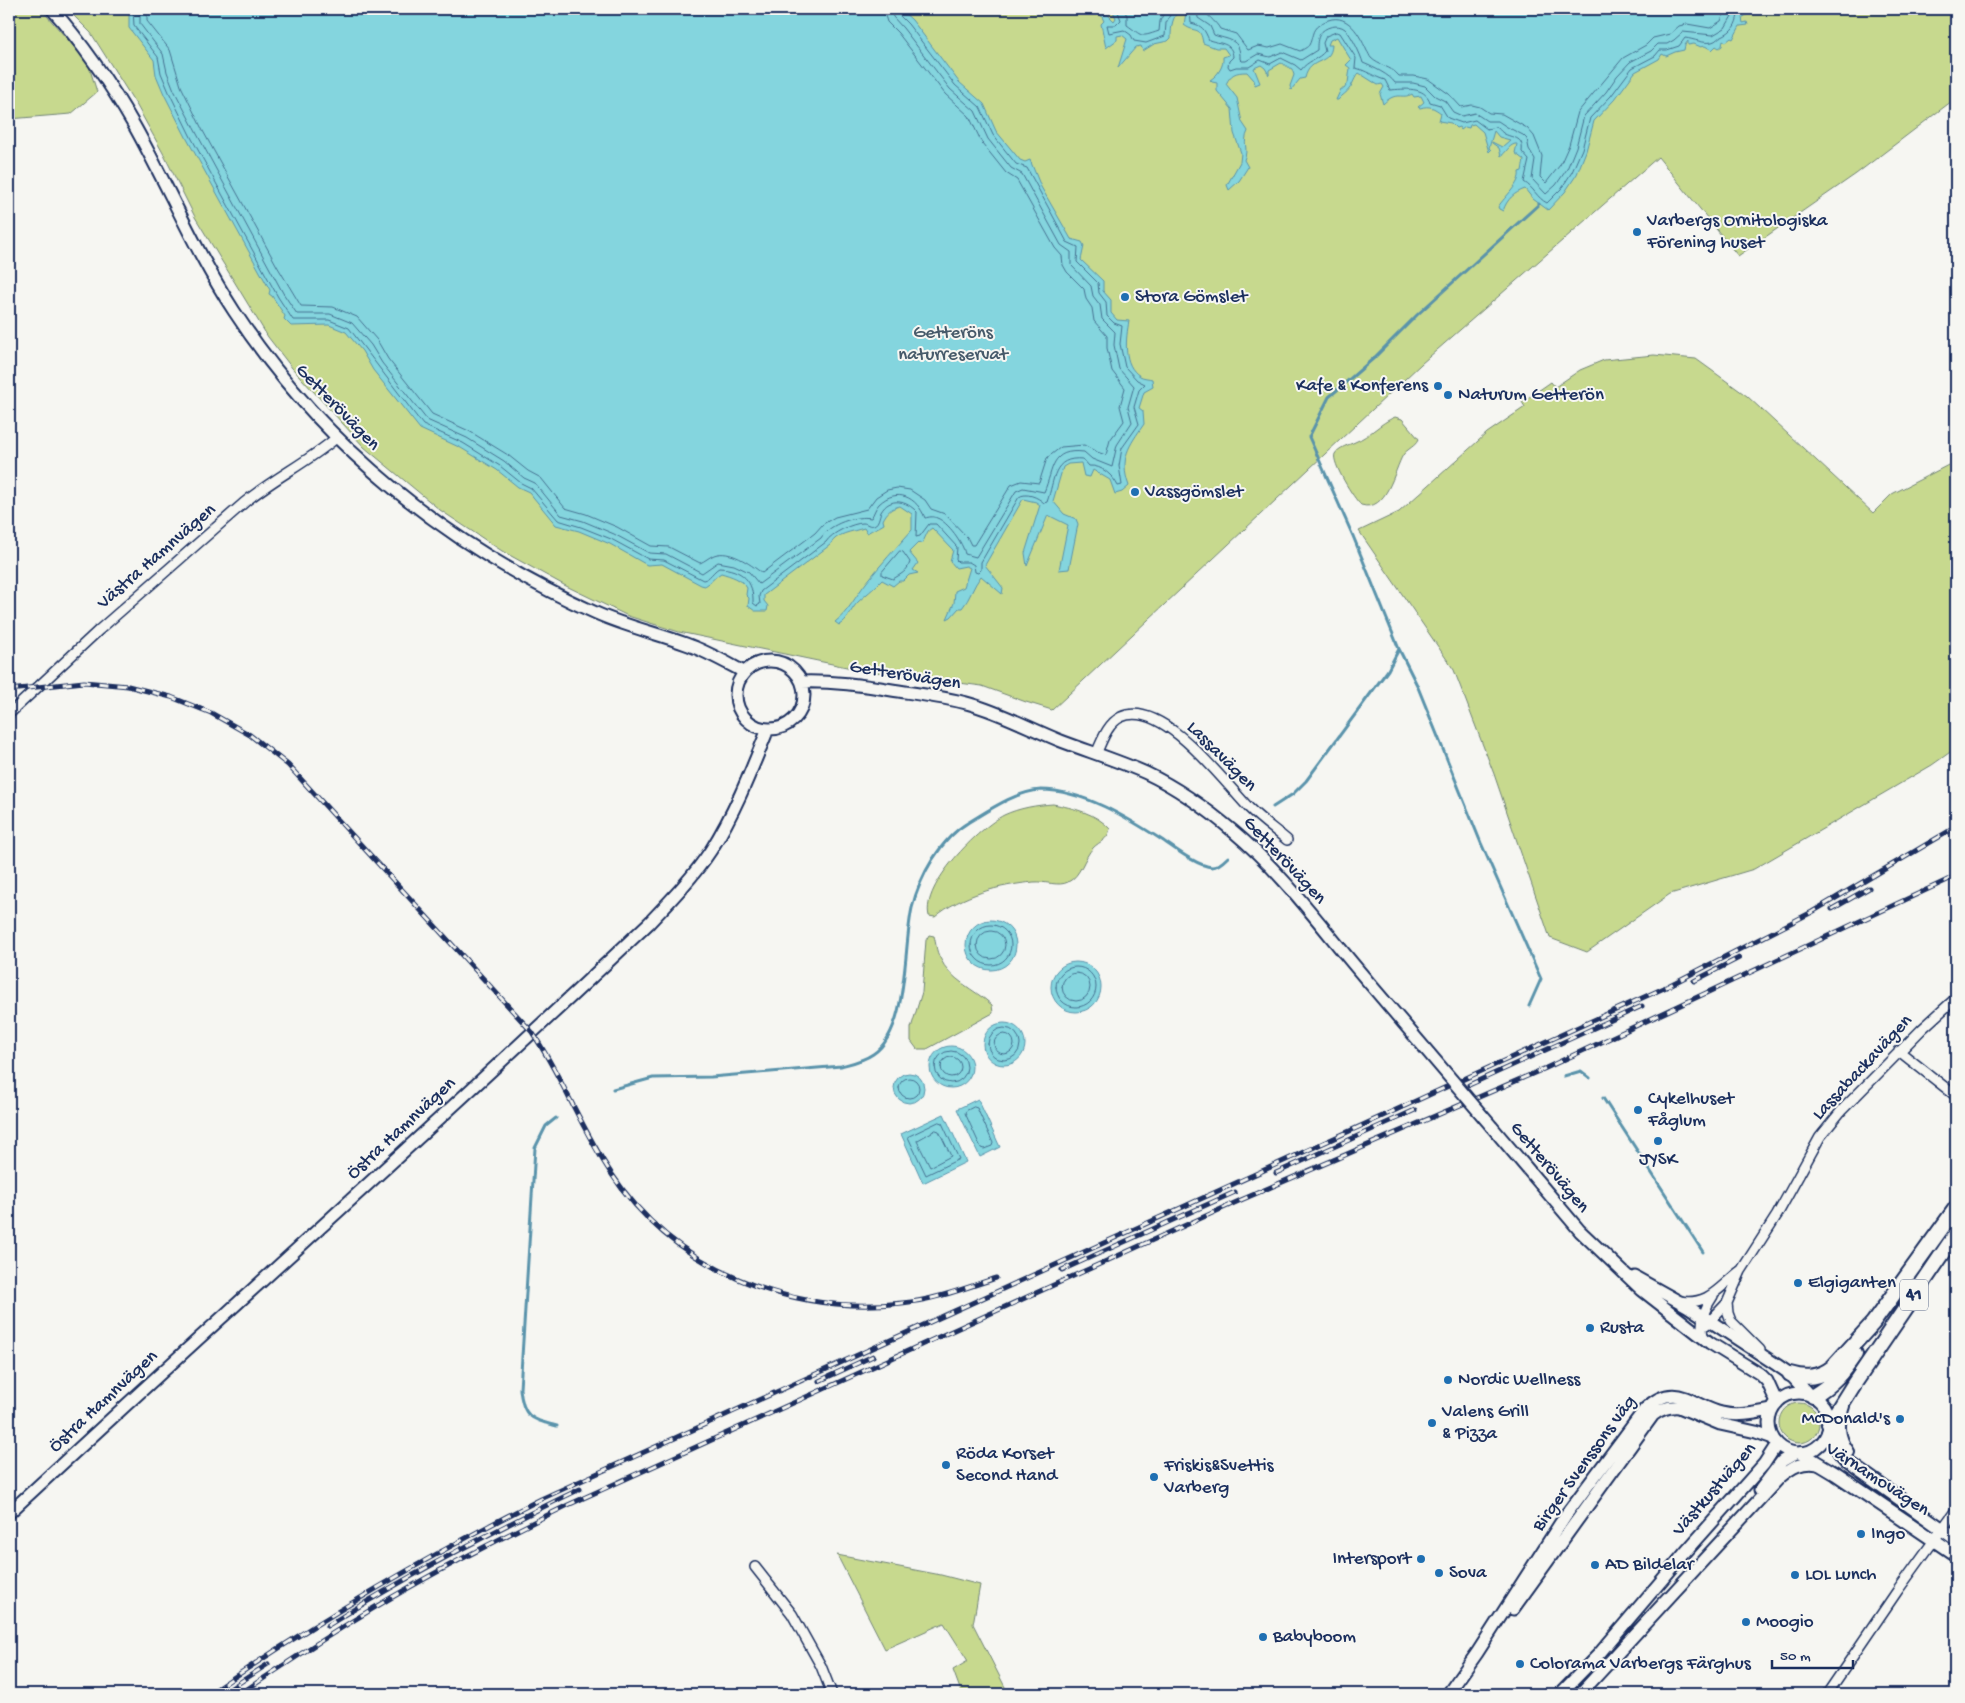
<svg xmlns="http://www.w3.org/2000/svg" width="1965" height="1703" font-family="'Gochi Hand',sans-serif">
<rect width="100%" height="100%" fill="#f6f6f2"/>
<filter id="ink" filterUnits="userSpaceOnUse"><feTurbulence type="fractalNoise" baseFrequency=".02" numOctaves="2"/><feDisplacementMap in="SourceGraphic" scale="10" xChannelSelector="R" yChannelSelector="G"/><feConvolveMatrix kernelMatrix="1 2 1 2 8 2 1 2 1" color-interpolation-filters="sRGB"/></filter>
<g filter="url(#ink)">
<path fill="#c7d98e" stroke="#718476" d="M9,9H41L88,63L97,92L71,114L9,119Z
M67,9H1956V98L1856,174L1738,256L1658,157L1421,364L1052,710L1026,702L982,686L861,670L679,632L628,616L564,585L502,551L440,510L364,447L292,368L268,337L195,217L163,153L137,106L91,33Z
M1654,355L1696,359L1747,396L1873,513L1892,494L1956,461V748L1932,765L1754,869L1670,894L1587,952L1550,938L1494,774L1454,670L1359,531L1399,512L1487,433L1525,407L1522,402L1551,382L1555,387L1580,370L1604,360Z
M1395,417L1402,419L1419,439C1416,446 1407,449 1403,455C1394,470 1387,513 1361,505C1354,499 1331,462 1335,454C1339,447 1349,445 1355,442C1370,436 1380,423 1395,417Z
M1053,804C1073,808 1096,813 1110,829C1107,841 1101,840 1093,848C1084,857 1081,876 1068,882C1059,887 1045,881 1034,882C1000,885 961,895 935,917L929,916C921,885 979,828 1004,815C1019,808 1037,805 1053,804Z
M929,935L934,936C936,943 936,951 940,958C950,980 974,989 992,1005L993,1013L927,1049H917L911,1041V1028L922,992L926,940Z
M1779 1423a20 20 0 1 1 40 0a20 20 0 1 1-40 0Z
M837,1555L941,1575L980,1585L973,1624L1007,1691L998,1694H964L960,1689L953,1670L968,1661L944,1623L885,1649Z"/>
<path fill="#84d5de" stroke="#5a93ab" d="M129,9H900L912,20L959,82L984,104L996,131L1020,160L1025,162L1030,160L1041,187L1071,239L1082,242L1084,246L1081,260L1103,281V291L1111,300V313L1117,320L1129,321C1126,338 1122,365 1140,376C1143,378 1149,378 1152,379L1153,387L1144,392L1139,408L1143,411L1144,424C1129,446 1119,458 1129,486L1122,492L1115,494L1110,480L1093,470L1090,477L1084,476L1081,463L1068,464L1063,467L1053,501L1064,514L1076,519L1078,524L1069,569L1059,570L1068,525L1048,515L1027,566L1025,553L1040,505L1036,502L1023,499L985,565L1003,588L1002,594L981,576C973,586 970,599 962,608H959L951,617L947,619L954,603L955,591L964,587L970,568L966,566L956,568L950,561L953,550L932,528L928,531L922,544L919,542L909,552L918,563L913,570L918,573L909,575L903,581H899L893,586L882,580C874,589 865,595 857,603C850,611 848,620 839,625L835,622C849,611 855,597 866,583C880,565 896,548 912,530V514L900,506C891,508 887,512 883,520L884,524C878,528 873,529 867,533L864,528C852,532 836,533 830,545L764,595V601L768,606L767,611H755L748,606L749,598L746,595L747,588C742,579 731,576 721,573C714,577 712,582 705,586L701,585L662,564L647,565L610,544L579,531L556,525L529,492L518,487L497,470L461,448L420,429L373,370L362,351L346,332L329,325L291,326L284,319L285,316L272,296L269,294L270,290L187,139L164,94L156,75L154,60L129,28Z
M1112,9H1181C1172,16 1171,27 1171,38L1168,41L1154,44L1143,51L1141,46L1136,47L1118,68L1127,39L1122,35L1117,36V40L1106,48L1101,24L1104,21L1101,15L1107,14L1114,21L1116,18Z
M1182,9H1751L1752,11L1742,18L1743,23L1747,22L1748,25L1740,26L1733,39L1731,38L1726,42L1723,40L1722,46L1719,48L1716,46L1712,50L1705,46L1701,47L1694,44L1688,45V41L1685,45L1684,50L1675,52L1666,56L1662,54L1659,59L1635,72L1615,99L1594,121L1586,151L1577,174L1565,192L1548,210L1533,199L1525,189C1514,193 1507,199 1503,211L1499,209L1498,207C1505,196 1521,184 1519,172L1522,171L1524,160L1515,153L1517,144H1515C1508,146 1507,152 1501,156L1499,148L1492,143V142L1502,147L1510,140L1499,137L1494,131L1489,148L1491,150L1489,152L1483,132L1474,124L1470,125L1469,128L1465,127L1461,130L1459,127L1456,128L1451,123L1439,121L1441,113C1434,108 1430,105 1420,108L1418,107L1424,102L1421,96L1414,97L1412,94C1402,100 1397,90 1383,104L1380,94L1384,87L1382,84L1378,85L1359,73C1354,78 1354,82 1350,88C1347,93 1342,95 1338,100H1336L1341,89H1344L1348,83L1350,68L1346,65L1351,60L1337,37L1330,40L1328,45H1332C1331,66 1310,56 1305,78L1300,79L1291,90L1290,86L1294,75L1292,69L1281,63L1269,70V75L1265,68L1261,65L1254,68L1260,83L1255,85L1254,80L1247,72C1235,72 1231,74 1226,84L1237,98L1242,122L1248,131C1242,144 1249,148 1244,160L1248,167L1239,181L1229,190L1227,185L1240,162L1241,153L1234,133L1232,109L1217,91V83L1212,82L1210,80C1218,75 1224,66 1223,57L1229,55L1224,48H1216L1203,43C1200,25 1196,34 1184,25L1186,12Z
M966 945a25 25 0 1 1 50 0a25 25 0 1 1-50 0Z
M1051 987a25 25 0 1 1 50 0a25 25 0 1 1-50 0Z
M983 1044a21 21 0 1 1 42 0a21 21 0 1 1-42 0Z
M930 1067a21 21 0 1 1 42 0a21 21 0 1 1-42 0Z
M894 1088a15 15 0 1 1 30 0a15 15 0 1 1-30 0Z
M978,1099L1000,1147L980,1157L957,1109Z
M944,1114L966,1162L923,1183L901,1134Z"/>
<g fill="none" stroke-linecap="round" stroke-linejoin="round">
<path stroke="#457191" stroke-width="1" d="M133,9L134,26L158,57L161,73L169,92L191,137L278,297L293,320H329L349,328L423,425L463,443L500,466L521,483L531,488L558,520L581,527L611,539L648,559L664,560L703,580C710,579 713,571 719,568C742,569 754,581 753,603L757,606L760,604L759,596L761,591L826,542C831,533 853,523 863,523C867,523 869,527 874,525C879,523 879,516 881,512C890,496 907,501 917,512L916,537L920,536L929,524H936L957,547L956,560L958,562H969L974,565L975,572L978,573L981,570V562L1019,497C1026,492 1038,497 1044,503L1047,502C1055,480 1052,456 1083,459L1089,466C1102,465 1113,476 1118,486L1122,485L1119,466L1122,448L1139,424L1134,407L1139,390L1145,384L1137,380L1125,367L1120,344L1122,326L1114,323L1107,316L1106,302L1099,293L1098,283L1077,262L1078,247L1067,242L1027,168L1016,164L993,135L980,107L955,85L908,24L898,14L897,9
M140,9V24L163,54L167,72L174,90L197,134L283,293L297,314H330L352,323L371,345L382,363L427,420L467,438L504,461L524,478L535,483L561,515L583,521L614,534L649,553L666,554L702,573L718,562L734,565L749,572L759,584L821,538C829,524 856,515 871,518C874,514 875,508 879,504C897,487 917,497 925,518C929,517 933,516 937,518C948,522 963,543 965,554L976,557L1016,491L1023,488L1044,492C1054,469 1050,448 1084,452L1092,459L1112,467L1117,445L1132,422L1128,407L1134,386L1119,369L1114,345L1115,332L1102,319L1100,305L1093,296L1091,286L1071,265V252L1061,245L1022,174L1011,168L988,139L975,111L950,89L903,28L893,17L891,9
M147,9V21L170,50L181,86L203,131L277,266L301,306L333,307L357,317L377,340L388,359L432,414L469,431L508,455L528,471L541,478L565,508L586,514L617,527L651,546L669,547L700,563C705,561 709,557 714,555C730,549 750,564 762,573L815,533L823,524L835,517L867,509L876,497L887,490L897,488L910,490L925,500L931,509L945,514L967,537L971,545H974L1011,485L1021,481L1039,483L1047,458L1061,447L1084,445L1097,452L1106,455L1110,440L1124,421L1120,406L1125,388L1112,371L1107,348V336L1094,321L1092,308L1086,299L1084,289L1067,272L1063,265L1062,256L1055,248L1017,180L1006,173L982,143L969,116L945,94L898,33L887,22L883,9
M1117,9L1121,20L1116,25H1107L1109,33L1124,30L1131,35L1134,41L1146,43L1165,36L1166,23L1173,9
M1124,9L1127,16V25C1143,36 1139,38 1159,31L1160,21L1166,9
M1190,9L1191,23C1203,26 1204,29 1209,40C1220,44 1232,42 1233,57L1229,61L1228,66L1230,69L1236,67H1249L1260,60L1270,64L1281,58L1295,65L1301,70C1307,61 1319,59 1325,51L1323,43L1326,36L1336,32L1340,33L1356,58L1355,68C1366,70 1374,77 1385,80L1390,90C1404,89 1425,86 1430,102L1440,105L1448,118L1462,123L1475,120L1487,129L1496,127C1499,128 1500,131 1503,133C1512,139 1524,135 1522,152L1529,160L1524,182C1534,188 1537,198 1547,203L1561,189L1572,172L1582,149L1590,118L1611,96L1632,68L1655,56L1660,50H1667L1679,46L1685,38C1694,39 1704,44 1712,42C1717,41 1718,37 1722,36C1733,31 1736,25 1738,15L1746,9
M1197,9L1198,18L1210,26L1214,35C1227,40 1241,38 1240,59L1242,61H1246L1258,54L1270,57L1282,52L1301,60L1317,50C1317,44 1317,39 1320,34C1324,27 1338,23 1345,29C1351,34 1361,55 1363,63C1373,67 1390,75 1395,83H1413L1425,86L1435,96L1445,101L1453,112L1462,116L1475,113L1487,121H1498L1507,127L1523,135L1527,139L1529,149L1535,159L1532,179L1546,194L1556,185L1567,169L1576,147L1584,116L1606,92L1617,76L1630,62L1651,51L1658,44H1667L1674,40L1683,32L1713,35L1725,28L1736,9
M1204,9C1206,16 1216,21 1220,29L1236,34L1248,50L1258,46L1269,48L1282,44L1300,51C1302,50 1308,47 1309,45C1313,38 1311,30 1319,25C1344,7 1358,31 1367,51C1368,52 1370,57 1371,58C1379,66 1391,66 1399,76H1414L1428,79L1449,94L1461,107L1472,105L1480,107L1489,113L1502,114L1527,128L1534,136L1542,156L1540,177L1546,183L1560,165L1569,145L1578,112L1623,58L1646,45L1653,38L1670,34L1679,26L1687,24L1710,28L1721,21L1726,9
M900,551L903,552L910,562C907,572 901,574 893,579L882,575V572Z
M971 945a20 20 0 1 1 40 0a20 20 0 1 1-40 0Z
M977 945a14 14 0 1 1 28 0a14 14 0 1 1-28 0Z
M1056 987a20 20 0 1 1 40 0a20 20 0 1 1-40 0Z
M1062 987a14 14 0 1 1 28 0a14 14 0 1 1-28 0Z
M988 1044a16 16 0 1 1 32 0a16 16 0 1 1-32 0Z
M994 1044a10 10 0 1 1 20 0a10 10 0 1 1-20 0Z
M935 1067a16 16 0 1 1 32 0a16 16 0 1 1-32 0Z
M941 1067a10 10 0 1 1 20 0a10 10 0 1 1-20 0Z
M899 1088a10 10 0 1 1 20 0a10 10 0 1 1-20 0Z
M974,1107L977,1108L993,1143L992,1146L984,1149L981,1148L965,1113L966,1111Z
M939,1122L942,1123L959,1159L926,1175L908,1137Z
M936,1130L939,1131L951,1156L930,1167L917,1141Z"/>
<path stroke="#5a93ab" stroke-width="3" d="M1399,649L1417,685L1481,843L1541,979L1529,1006
M1273,807L1293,794L1306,781L1388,670L1399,649L1353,536L1309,437L1329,397L1374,358L1417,315L1539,204
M1564,1076L1581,1071L1590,1078
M613,1089L653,1078L711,1077L841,1066C852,1063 863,1061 873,1054C909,1030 903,948 912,908C920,876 940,839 969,822C989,810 1017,791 1041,790C1083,790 1128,818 1162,840C1174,848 1197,866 1212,867C1218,867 1224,861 1228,857
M1603,1098L1703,1252
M556,1118L546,1126L535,1148L520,1389C523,1418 531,1419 557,1426"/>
<g stroke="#1b2f5e" stroke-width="12">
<path id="minor" d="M9,714L99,630L245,502C274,478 308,462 336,438
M1096,754C1102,741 1107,724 1121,717C1162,698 1224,782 1249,808C1260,819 1274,829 1287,840
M1899,1051L1956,1096
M1679,1301C1709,1306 1719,1287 1740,1271
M1706,1325L1727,1303
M1704,1339C1699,1324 1704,1309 1713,1296
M1760,1350L1731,1321L1728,1313L1727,1303L1741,1271L1777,1215L1820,1137L1842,1110L1922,1029L1956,998
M755,1567L792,1614L821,1666L832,1694
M1827,1694L1898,1590L1956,1510"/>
</g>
<g stroke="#1b2f5e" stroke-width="15">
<path id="tertiary" d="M52,9C84,45 111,85 135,127C169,188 196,253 234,311C322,446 450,548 596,613C625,626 656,633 686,644C706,651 725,662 744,672
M736 695a34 34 0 1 1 68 0a34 34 0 1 1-68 0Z
M802,682C832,681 862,685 892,690C918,694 945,697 970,704C1002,713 1031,729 1061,741C1090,752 1119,761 1146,773C1178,788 1207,809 1234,832C1284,874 1323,929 1365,978
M1492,1127L1580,1231L1642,1290L1710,1343L1760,1374L1767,1381L1777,1403
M1635,1277L1687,1306L1777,1365L1790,1374L1809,1395
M1769 1423a30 30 0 1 1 60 0a30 30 0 1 1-60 0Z
M1760,1490L1782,1461L1796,1453
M9,1513C221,1316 439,1123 649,923C671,900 694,876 711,850C735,812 751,771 768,729
M1513,1609L1653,1415C1661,1409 1669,1406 1679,1407L1720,1424L1756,1432L1773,1438
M1448,1694L1477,1653L1565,1516L1645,1409C1676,1379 1691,1406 1722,1413C1738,1417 1756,1413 1772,1410
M1560,1694L1599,1654L1684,1554L1764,1464L1777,1444
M1580,1694L1780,1477C1792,1467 1802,1461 1818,1464"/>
</g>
<g stroke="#1b2f5e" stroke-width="16">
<path id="secondary" d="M1843,1406C1837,1423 1837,1437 1848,1452
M1828,1433L1840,1453L1847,1461L1956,1539
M1801,1453L1836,1474L1956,1555"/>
</g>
<g stroke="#1b2f5e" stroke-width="18">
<path id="primary" d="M1790,1374C1806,1379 1819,1378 1833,1367L1873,1323L1956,1208
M1813,1396C1833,1384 1842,1373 1855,1354
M1829,1424L1854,1384L1956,1234"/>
</g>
<use href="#minor" stroke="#f6f6f2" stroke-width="9"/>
<use href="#tertiary" stroke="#f6f6f2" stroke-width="11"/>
<use href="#secondary" stroke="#f6f6f2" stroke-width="12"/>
<use href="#primary" stroke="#f6f6f2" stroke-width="14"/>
<g stroke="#1b2f5e" stroke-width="5">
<path id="rail" d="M9,690L84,682L128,686L171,697L211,713L250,735L288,765L532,1032C562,1077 581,1128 611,1173C674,1269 790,1316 902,1303C935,1300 965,1288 996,1278
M1832,909L1869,888
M1694,981L1739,958
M1469,1085L1642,1006
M1276,1173L1415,1110
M1062,1270L1235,1192
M819,1381L873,1356
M327,1626C408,1575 493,1531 580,1489
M209,1694C316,1622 425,1557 541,1499L1664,988L1812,912L1956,827
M222,1694L268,1664
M240,1694C296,1657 351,1620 410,1587C461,1558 515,1531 568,1505L1241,1200L1546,1068L1956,876"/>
</g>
<use href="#rail" stroke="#f6f6f2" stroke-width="3" stroke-dasharray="9" stroke-linecap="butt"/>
<g stroke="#1b2f5e" stroke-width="15" stroke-linecap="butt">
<path id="tertiary-bridge" d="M1365,978L1492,1127"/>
</g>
<use href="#tertiary-bridge" stroke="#f6f6f2" stroke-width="11"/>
</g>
</g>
<g fill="#1f6fb2" stroke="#f6f6f2" stroke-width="2">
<circle cx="1637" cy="232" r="5"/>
<circle cx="1125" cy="297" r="5"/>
<circle cx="1438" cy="386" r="5"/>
<circle cx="1448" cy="395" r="5"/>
<circle cx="1135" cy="492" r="5"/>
<circle cx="1638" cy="1110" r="5"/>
<circle cx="1658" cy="1141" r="5"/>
<circle cx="1798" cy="1283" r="5"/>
<circle cx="1590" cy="1328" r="5"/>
<circle cx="1448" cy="1380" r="5"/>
<circle cx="1900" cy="1419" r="5"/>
<circle cx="1432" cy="1423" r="5"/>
<circle cx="946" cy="1465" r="5"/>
<circle cx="1154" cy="1477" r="5"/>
<circle cx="1861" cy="1534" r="5"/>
<circle cx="1421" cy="1559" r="5"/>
<circle cx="1595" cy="1565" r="5"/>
<circle cx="1439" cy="1573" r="5"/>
<circle cx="1795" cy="1575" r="5"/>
<circle cx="1746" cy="1622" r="5"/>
<circle cx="1263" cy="1637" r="5"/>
<circle cx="1520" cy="1664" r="5"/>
</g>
<g text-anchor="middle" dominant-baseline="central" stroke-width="4" stroke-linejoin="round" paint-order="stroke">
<rect fill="#f6f6f2" stroke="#5d6b8a" stroke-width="1" x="1900" y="1279.5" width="28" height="31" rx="4"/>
<g font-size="18" font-weight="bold" fill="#1b2f5e">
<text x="1914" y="1295">41</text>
</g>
<g font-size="19" fill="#1b2f5e" stroke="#f6f6f2" text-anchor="start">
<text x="1647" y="221">Varbergs Ornitologiska<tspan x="1647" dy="22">Förening huset</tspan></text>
<text x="1135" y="297">Stora Gömslet</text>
<text x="1428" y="386" text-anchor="end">Kafe &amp; Konferens</text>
<text x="1458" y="395">Naturum Getterön</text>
<text x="1145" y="492">Vassgömslet</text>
<text x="1648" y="1099">Cykelhuset<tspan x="1648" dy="22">Fåglum</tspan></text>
<text x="1658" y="1160" text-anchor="middle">JYSK</text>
<text x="1808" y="1283">Elgiganten</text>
<text x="1600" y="1328">Rusta</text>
<text x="1458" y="1380">Nordic Wellness</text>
<text x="1442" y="1412">Valens Grill<tspan x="1442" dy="22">&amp; Pizza</tspan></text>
<text x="1890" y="1419" text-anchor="end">McDonald's</text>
<text x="956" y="1454">Röda Korset<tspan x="956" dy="22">Second Hand</tspan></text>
<text x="1164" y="1466">Friskis&amp;Svettis<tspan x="1164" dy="22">Varberg</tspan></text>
<text x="1871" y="1534">Ingo</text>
<text x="1411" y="1559" text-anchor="end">Intersport</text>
<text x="1605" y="1565">AD Bildelar</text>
<text x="1449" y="1573">Sova</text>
<text x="1805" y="1575">LOL Lunch</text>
<text x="1756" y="1622">Moogio</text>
<text x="1273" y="1637">Babyboom</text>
<text x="1530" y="1664">Colorama Varbergs Färghus</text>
</g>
<g font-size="19" fill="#465a6a" stroke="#f6f6f2">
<text x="953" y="333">Getteröns<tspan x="953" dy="22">naturreservat</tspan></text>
</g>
<g font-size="19" fill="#1b2f5e" stroke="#f6f6f2">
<text transform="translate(337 408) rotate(46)">Getterövägen</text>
<text transform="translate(157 557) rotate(-41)">Västra Hamnvägen</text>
<text transform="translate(905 676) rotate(9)">Getterövägen</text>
<text transform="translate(1221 757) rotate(45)">Lassavägen</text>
<text transform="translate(1284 861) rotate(47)">Getterövägen</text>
<text transform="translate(1863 1068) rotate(-47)">Lassabackavägen</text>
<text transform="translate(402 1129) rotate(-43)">Östra Hamnvägen</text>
<text transform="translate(1549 1168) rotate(50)">Getterövägen</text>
<text transform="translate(104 1402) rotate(-43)">Östra Hamnvägen</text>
<text transform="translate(1585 1464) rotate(-54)">Birger Svenssons väg</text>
<text transform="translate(1877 1480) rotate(33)">Värnamovägen</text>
<text transform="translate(1715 1490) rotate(-49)">Västkustvägen</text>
</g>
</g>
<rect width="1965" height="1703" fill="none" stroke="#f6f6f2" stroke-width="30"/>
<rect x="15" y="15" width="1935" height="1673" fill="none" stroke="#1b2f5e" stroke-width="2" filter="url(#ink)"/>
<path d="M1772 1660v8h81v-8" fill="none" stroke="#1b2f5e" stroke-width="2.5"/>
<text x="1780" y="1660" font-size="15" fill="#1b2f5e" stroke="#f6f6f2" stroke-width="4" paint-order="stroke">50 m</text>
</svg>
